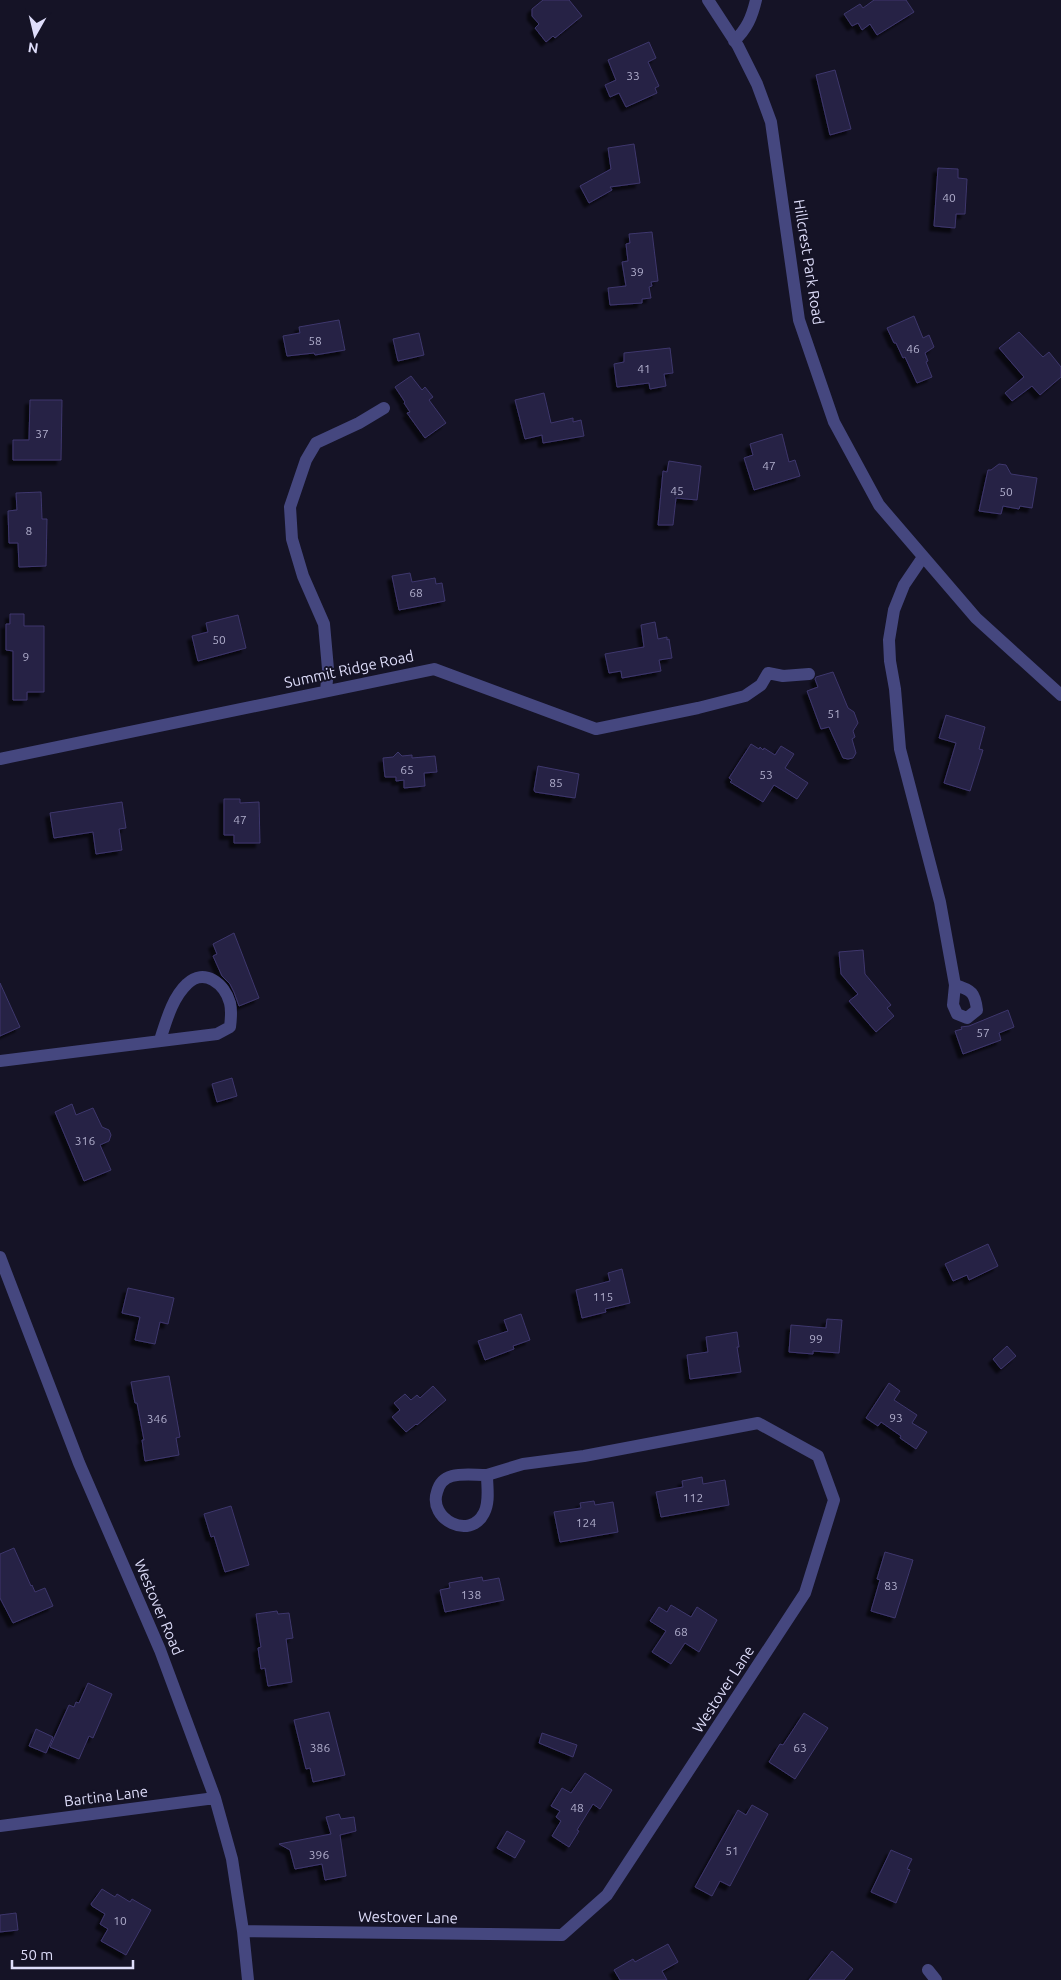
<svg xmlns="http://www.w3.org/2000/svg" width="1061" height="1980" font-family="Ubuntu,sans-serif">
<defs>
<filter id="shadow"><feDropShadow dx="-4.5" dy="4.5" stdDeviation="1" flood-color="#0009"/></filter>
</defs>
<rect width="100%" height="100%" fill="#151326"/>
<path fill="#262244" stroke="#3e376d" filter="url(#shadow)" d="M543,0H569L582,16L555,38L553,36L546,42L535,28L539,24L532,16V9Z
M874,0H906L914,12L877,35L870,24L862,30L858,23L852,26L844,14L860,4L863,8Z
M649,42L656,58L648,62L659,86L655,88L657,93L626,107L619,93L610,97L605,85L616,80L608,60Z
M835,70L851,129L830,135L816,75Z
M634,144L640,183L610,187L612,190L589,203L580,186L611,169L608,148Z
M938,168L958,169V178L967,179L965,214H956L955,228L934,226Z
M652,232L658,281L651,282L652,286L649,287L651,298L642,299V303L610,305L608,288L626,286L622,262L628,261L626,244L630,243L629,234Z
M914,316L923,338L929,335L934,347L925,353L928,361L926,362L932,377L917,383L905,357L903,358L896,343H894L887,328Z
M339,320L345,350L315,355L314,353L287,356L283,336L300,333L299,327Z
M1019,332L1043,357L1049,352L1061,367V377L1040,395L1032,386L1012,401L1005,393L1024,377L999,348Z
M419,333L424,355L398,361L393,339Z
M670,348L673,373L664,374L666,386L650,389L649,383L617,387L614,364L624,362V353Z
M411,376L422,390L425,387L433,397L429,400L446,423L425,438L407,413L410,412L404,403L405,402L395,387Z
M544,393L551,423L573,418V422L581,420L584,436L543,443L542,435L525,439L515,400Z
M30,400H62L61,460H13V440H29Z
M782,434L789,462L795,460L800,476L754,490L744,458L753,455L750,444Z
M669,461L701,466L697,500L676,498L673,525H658L663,471L667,472Z
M999,464L1006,465L1011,474L1037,478L1032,508L1020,506L1019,509L1003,506L1001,514L979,511L988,470H991Z
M41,492L42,519H47L46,566L19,567L18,543H9L8,511L17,510L16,493Z
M410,573L412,582L435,578L436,584L442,583L445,601L399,610L392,576Z
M10,614H24V626H44V692H27V700H13V651L6,650V624H10Z
M238,615L246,648L198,661L192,636L208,632L206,623Z
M655,622L658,639L667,637V640L669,639L672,658L659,660L661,671L622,678L621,671L609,673L605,654L644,647L641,625Z
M833,672L848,708L854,712L858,723L853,731L855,737L852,739L856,753L853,758L848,759L843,758L829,727L821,729L807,691L818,687L815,679L816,677Z
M946,715L985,727L979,749L983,750L970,791L944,783L956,743L939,738Z
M751,744L759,749L760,747L763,750L764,748L775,755L781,746L794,754L785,768L808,783L797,799L774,785L763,802L730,782L732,780L729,778Z
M398,752L402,756L412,755V758L435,756L437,772L424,773L425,786L404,788V780L396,781V777H385L383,758L393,757Z
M538,766L579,774L575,798L535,792L534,790Z
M224,799H240V803L259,802L260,843H234V835H224Z
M122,802L126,828L119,829L122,850L96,854L93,832L54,838L50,813Z
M234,933L259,998L239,1006L234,992L230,984L222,976L213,956L217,954L213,944Z
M863,950L865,974L891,1005L887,1008L894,1016L876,1032L849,1001L858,994L841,974L839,952Z
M0,983L20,1027L0,1036Z
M1008,1010L1014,1027L999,1033L1001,1040L963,1054L955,1031L962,1029L961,1027L969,1026Z
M232,1078L237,1096L217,1102L212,1084Z
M72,1104L76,1115L93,1108L102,1127L109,1130L111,1135L109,1141L100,1145L111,1170L84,1181L55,1112Z
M988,1244L998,1266L969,1280L967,1275L953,1281L945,1264Z
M622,1269L630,1303L605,1309L606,1312L582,1318L576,1290L610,1281L608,1273Z
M128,1288L174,1298L168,1324L160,1322L155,1344L135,1340L140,1317L122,1313Z
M521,1314L530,1340L513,1346L514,1349L485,1360L478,1341L508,1331L504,1320Z
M827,1319L842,1320L839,1353L813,1351V1354L789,1352L791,1325L826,1328Z
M737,1332L739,1347H737L741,1372L690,1379L687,1355L708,1352L706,1337Z
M1007,1346L1016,1356L1001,1369L993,1359Z
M169,1376L180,1437L176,1438L179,1455L145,1461L142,1440H144L137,1403H135L131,1382Z
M889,1383L900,1391L894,1400L917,1415L912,1423L927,1432L916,1449L900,1438L901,1436L881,1422L878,1426L866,1418Z
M433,1386L446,1400L417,1425L416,1424L406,1432L392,1417L400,1410L394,1403L405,1394L411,1400L417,1395L420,1398Z
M702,1477L703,1484L725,1480L729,1505L661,1517L656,1492L683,1487L682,1481Z
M594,1501L595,1505L613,1502L618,1532L560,1542L554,1512L581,1508L580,1503Z
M231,1506L249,1565L225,1572L214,1536L211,1537L204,1514Z
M14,1548L31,1586L32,1585L35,1592L45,1588L53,1606L13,1623L0,1598V1554Z
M885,1552L913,1560L895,1618L871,1611L880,1580L877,1579Z
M482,1577L483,1581L499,1578L504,1600L445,1612L440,1590L450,1588L449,1583Z
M671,1605L691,1617L697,1607L717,1620L699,1652L685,1643L671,1664L652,1652L666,1631L650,1621L659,1607L667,1612Z
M277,1611L278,1614L289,1613L293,1638L286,1639L292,1682L268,1686L265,1668L261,1669L258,1648L261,1647L256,1614Z
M88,1683L112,1694L93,1738L89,1736L79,1759L50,1747L69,1705L74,1707L76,1702L79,1703Z
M329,1712L345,1775L313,1782L310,1768L306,1769L294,1720Z
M804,1713L828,1728L795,1779L769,1762L780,1744L783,1745Z
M36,1729L53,1737L46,1753L29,1746Z
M542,1733L577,1745L573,1757L539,1743Z
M585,1773L612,1790L600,1809L593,1804L577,1830L579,1831L569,1847L552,1836L561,1821L556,1817L560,1811L551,1806L562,1788L571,1793Z
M752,1805L768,1814L730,1886L720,1881L712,1896L695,1887L738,1810L746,1815Z
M339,1814L341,1819L354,1817L356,1831L340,1835L346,1876L325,1880L322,1864L295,1869L290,1850L279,1844L331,1834L326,1817Z
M507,1831L525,1841L515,1858L497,1848Z
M891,1850L912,1859L907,1869L910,1870L896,1903L871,1892Z
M102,1889L115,1897L117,1894L130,1902L132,1899L151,1910L126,1955L101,1941L108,1929L100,1924L105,1914L92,1906L91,1904Z
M16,1913L18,1930L0,1932V1915Z
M668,1944L678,1962L662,1971L667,1980H620L614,1970L633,1959L635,1962Z
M832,1951L853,1969L844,1980H809Z"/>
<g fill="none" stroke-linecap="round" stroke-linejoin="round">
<path stroke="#45477f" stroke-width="12" d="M708,0L738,46L757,84L771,122L799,320L834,422L879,505L976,618L1061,695
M734,41C747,29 752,17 756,0
M923,557L904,585L894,610L889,640L890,661L895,689L900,749L940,902L955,985L953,1005L957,1014L967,1018L977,1010C975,993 972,990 955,985
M326,691L328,669L324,624L303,576L292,539L290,507L306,460L316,443L359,423L384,408
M0,759L434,669L596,729L698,708L745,696L761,685L768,673L783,676L809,674
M0,1061L217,1034L230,1027C231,1019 232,1011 230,1003C225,984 204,967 187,984C172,998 166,1022 160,1040
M0,1257L79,1463L160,1650L215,1798L232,1859L243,1931L248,1980
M0,1826L215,1798
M243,1931L562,1935L607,1895L805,1593L834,1500L818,1456L758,1423L584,1456L523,1464L487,1475C487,1487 490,1502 484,1513C470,1541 428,1519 437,1492C439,1484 444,1478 452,1476C463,1473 475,1475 487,1475
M928,1970L936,1980"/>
</g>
<g text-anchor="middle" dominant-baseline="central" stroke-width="4" stroke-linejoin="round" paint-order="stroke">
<g font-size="12" fill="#b0aecc">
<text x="633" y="75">33</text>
<text x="949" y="197">40</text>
<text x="637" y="271">39</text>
<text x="315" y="340">58</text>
<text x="913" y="348">46</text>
<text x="644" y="368">41</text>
<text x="42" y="433">37</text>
<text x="769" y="465">47</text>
<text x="677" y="490">45</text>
<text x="1006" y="491">50</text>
<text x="29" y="530">8</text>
<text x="416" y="592">68</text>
<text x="219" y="639">50</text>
<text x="26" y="656">9</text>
<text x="834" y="713">51</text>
<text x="407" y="769">65</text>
<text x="766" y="774">53</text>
<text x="556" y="782">85</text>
<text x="240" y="819">47</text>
<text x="983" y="1032">57</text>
<text x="85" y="1140">316</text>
<text x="603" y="1296">115</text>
<text x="816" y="1338">99</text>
<text x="896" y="1417">93</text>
<text x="157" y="1418">346</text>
<text x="693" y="1497">112</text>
<text x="586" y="1522">124</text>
<text x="891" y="1585">83</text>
<text x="471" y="1594">138</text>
<text x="681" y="1631">68</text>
<text x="320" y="1747">386</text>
<text x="800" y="1747">63</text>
<text x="577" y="1807">48</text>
<text x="732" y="1850">51</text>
<text x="319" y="1854">396</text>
<text x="120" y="1920">10</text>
</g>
<g font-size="15" fill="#deddfa" stroke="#151326">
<text transform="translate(809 262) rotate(81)">Hillcrest Park Road</text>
<text transform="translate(349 669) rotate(-12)">Summit Ridge Road</text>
<text transform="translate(159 1607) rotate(67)">Westover Road</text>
<text transform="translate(723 1689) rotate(-57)">Westover Lane</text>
<text transform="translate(106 1796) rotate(-7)">Bartina Lane</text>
<text transform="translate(408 1917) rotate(1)">Westover Lane</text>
</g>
</g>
<g transform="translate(35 35) rotate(188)" stroke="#151326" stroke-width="4" paint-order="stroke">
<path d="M0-4L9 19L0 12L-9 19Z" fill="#deddfa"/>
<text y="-8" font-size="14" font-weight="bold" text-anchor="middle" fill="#deddfa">N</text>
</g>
<path d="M12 1960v8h121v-8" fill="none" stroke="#deddfa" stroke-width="2.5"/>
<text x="20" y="1960" font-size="15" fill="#deddfa" stroke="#151326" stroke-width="4" paint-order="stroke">50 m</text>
</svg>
